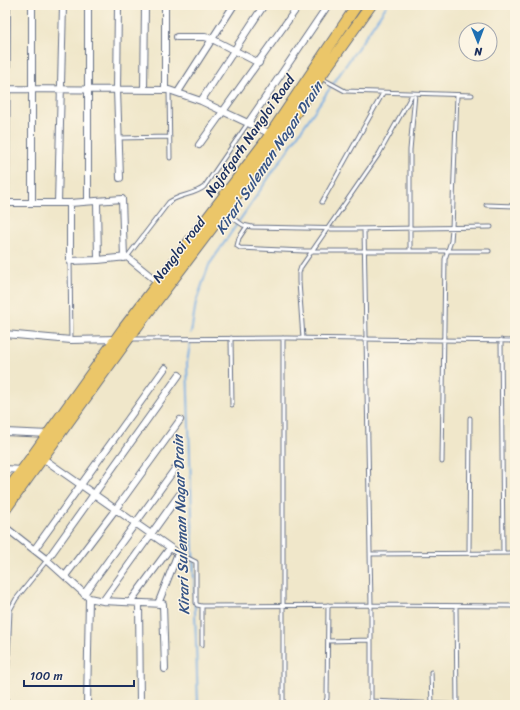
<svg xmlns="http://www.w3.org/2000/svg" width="520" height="710" font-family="Sriracha,sans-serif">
<rect width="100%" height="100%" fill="#fcf5e5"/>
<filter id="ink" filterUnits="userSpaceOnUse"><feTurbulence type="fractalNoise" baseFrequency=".025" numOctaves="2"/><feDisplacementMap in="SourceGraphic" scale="8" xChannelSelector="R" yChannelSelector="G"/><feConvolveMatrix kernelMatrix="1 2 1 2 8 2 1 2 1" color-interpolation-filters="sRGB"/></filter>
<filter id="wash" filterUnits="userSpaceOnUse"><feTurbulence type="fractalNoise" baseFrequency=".012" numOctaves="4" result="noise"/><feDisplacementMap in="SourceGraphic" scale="16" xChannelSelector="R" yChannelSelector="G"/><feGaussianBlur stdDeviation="0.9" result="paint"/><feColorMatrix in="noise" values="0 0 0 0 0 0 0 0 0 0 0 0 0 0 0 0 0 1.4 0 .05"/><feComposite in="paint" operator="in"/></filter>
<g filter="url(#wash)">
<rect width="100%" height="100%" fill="#f0e7ca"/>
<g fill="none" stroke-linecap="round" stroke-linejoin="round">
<path stroke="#74ace3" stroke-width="2" d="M191,333L196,302L209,265L387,5
M190,344L187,363L198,705"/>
</g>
</g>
<g filter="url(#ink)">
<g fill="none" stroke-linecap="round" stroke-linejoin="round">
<g stroke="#666f84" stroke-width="5">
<path id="service" d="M321,78L345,91L472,95
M169,90L170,158
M119,138L170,137
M322,202L383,93
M486,205L515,206
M225,213L243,225L252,227L352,229L491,227
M247,226L239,238L237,246L240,248L304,251H489
M364,229L371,605V705
M410,251V150L415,94
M127,257L169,202C180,194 194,195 204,187L248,123
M70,261L71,340
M231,338L232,405
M303,338L299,282V273L301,267L379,154L413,93
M131,339L287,338L515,341
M501,340L503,553
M442,462L445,259L451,241L452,228L457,95
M178,553L196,562V603L197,605L202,606
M469,553L470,418
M370,554L515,553
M456,606L457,705
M328,641L371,640
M202,645V606L371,605L515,606
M431,672L432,705
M371,701L465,705
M6,705L10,610L16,599L47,560
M283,705V338
M325,705L327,698L328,605"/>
</g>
<g stroke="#666f84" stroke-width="8">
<path id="minor" d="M32,5V203
M118,5L117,90L120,178
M177,37H205L212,39L259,63
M5,89L169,90L201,101L271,134
M144,90L145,5
M165,90V5
M178,92L234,5
M201,101L264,5
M248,123L328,5
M199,145L299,5
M88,201V5
M97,202L98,260L127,257L159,283
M5,203H70L122,199L124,258
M6,203L7,5
M58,203L63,5
M70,203V261L98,260
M5,334L71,340L117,339
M5,432L49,434
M41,457L178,553L158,604
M5,469L23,470
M5,527L47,560L89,598L103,601L163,604L165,669
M34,550L165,368
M47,560L179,375
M65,576L115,510L180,420
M84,594L180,462
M103,601L179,495
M130,602L170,548
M139,603L140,705
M87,705L89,598"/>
</g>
<g stroke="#666f84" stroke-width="12">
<path id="primary" d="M5,494L123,329L265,142L357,5
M5,510L131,335L273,147L320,77L371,5"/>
</g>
<use href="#service" stroke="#fff" stroke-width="3"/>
<use href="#minor" stroke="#fff" stroke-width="6"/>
<use href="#primary" stroke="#ebc669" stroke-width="10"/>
</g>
</g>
<g text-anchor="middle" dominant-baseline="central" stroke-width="3" stroke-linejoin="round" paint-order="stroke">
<g font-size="14" fill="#1b2f5e" stroke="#fcf5e5">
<text transform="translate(250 136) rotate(-55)">Najafgarh Nangloi Road</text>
<text transform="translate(179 250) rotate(-53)">Nangloi road</text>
</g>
<g font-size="15" font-style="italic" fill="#365486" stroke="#fcf5e5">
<text transform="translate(269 158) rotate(-56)">Kirari Suleman Nagar Drain</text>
<text transform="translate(181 525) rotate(-92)">Kirari Suleman Nagar Drain</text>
</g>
</g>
<rect width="520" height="710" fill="none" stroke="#fcf5e5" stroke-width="20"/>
<g transform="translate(478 42) rotate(179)"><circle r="19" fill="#fcf5e5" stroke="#a2a6af"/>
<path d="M0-3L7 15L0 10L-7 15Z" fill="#1f6fb2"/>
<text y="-6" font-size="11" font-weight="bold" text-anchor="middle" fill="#1b2f5e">N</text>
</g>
<path d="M24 680v6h110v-6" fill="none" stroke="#1b2f5e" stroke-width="2"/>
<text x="30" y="680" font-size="12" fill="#1b2f5e" stroke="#fcf5e5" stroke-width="3" paint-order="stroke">100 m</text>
</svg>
